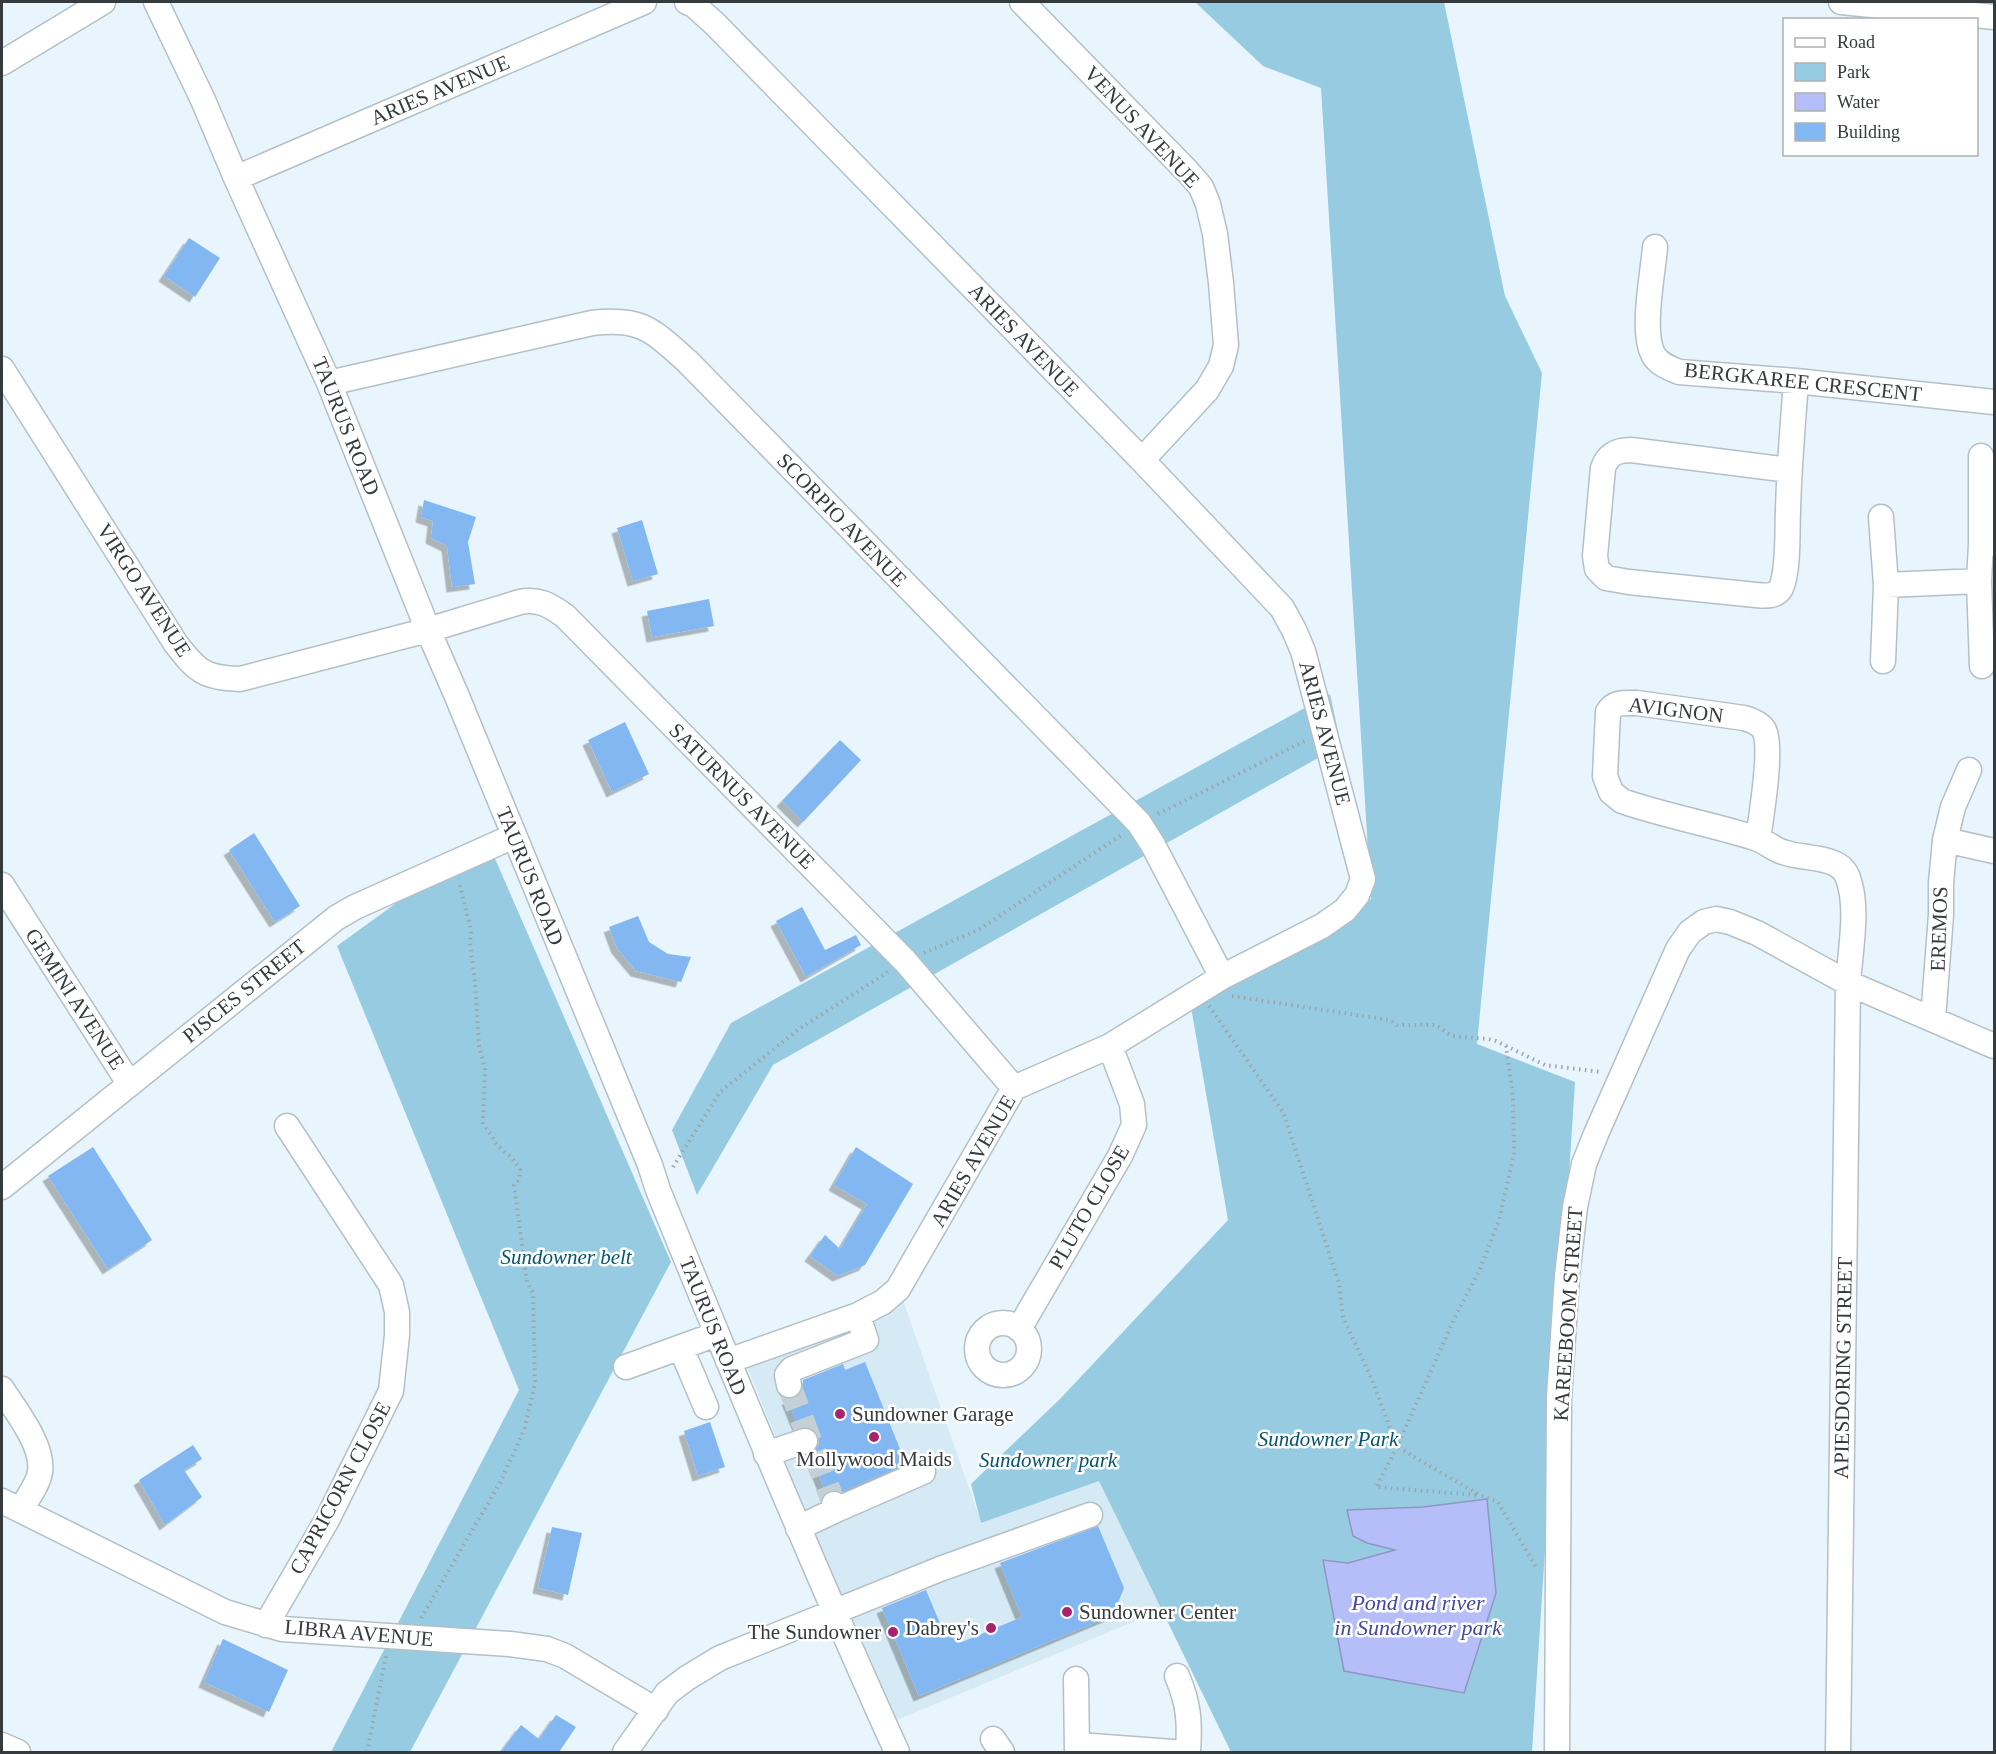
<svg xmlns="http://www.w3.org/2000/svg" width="1996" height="1754" font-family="Georgia,serif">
<defs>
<filter id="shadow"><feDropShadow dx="-5.5" dy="5.5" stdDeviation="0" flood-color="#0004"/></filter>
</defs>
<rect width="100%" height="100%" fill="#e8f5fc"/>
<path fill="#d5eaf5" d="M900,1292L981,1522L1099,1481L1162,1610L892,1722L741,1352Z"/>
<path fill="#97cbe2" d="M1195,2H1444L1505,296L1542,373L1477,1044L1575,1082L1532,1752H1231L1099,1481L981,1523L971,1484L1060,1399L1228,1220L1191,1007L1371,899L1321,88L1263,66Z
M1330,694L1341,745L773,1065L697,1195L672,1130L731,1023Z
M486,838L671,1262L410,1752H331L519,1390L337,946Z"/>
<path fill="#b5bef8" stroke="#8f96c0" stroke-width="1.5" d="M1487,1499L1496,1593L1464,1693L1344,1671L1323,1560L1348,1563L1395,1550L1367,1543L1353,1536L1347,1510L1423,1507Z"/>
<path fill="#82b7f2" filter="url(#shadow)" d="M189,238L220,258L195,297L164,276Z
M424,500L476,517L468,542L475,584L452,587L447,546L431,538L433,521L421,517Z
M642,520L658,574L633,581L617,528Z
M709,599L714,626L652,637L647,611Z
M625,722L649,774L612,792L588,740Z
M840,740L861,760L803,822L782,801Z
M254,833L300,906L275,922L229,850Z
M802,907L825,950L856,935L861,945L806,977L776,921Z
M638,916L649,942L668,954L691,957L681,982L636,971L617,948L609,927Z
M93,1147L152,1240L108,1269L48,1176Z
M856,1147L913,1184L865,1265L838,1276L810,1256L825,1235L840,1249L867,1204L834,1185Z
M865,1362L906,1464L841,1492L836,1490L826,1493L810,1454L815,1451L819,1444L818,1436L815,1431L808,1427L799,1428L787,1399H792L799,1395L803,1389V1380L843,1364L845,1370Z
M710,1422L725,1467L698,1476L684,1431Z
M193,1445L202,1459L184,1470L202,1497L165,1525L139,1480Z
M1098,1526L1124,1588L1113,1615L919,1696L882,1608L926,1590L944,1633L956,1628L962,1642L1022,1617L1000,1563Z
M552,1527L582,1533L568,1595L538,1588Z
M223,1639L288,1670L269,1712L204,1682Z
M556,1715L576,1727L559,1752H501L521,1725L539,1739Z"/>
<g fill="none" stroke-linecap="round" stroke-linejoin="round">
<path stroke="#c4d0d6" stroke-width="24" stroke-dasharray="24 12" stroke-linecap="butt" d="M789,1385L834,1504"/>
<g stroke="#b3c0c7" stroke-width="27">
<path id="minor" d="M156,2L203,100L236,178L329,383L428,630L456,694L650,1165L658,1190C735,1379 813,1567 897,1752
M687,2L694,5L715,24L1142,460L1282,608L1294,630L1303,651L1363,879L1357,895L1345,910L1322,926L1222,977L1110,1046L1014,1088L898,1289L883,1302L858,1315L728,1361
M1022,2L1188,172L1201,187L1208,204L1215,234L1221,283L1226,345L1221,366L1207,390L1142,460
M1841,2L1994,17
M2,63L103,2
M236,178L644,2
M1655,247C1653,274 1641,331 1653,354C1658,364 1669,368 1679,372L1796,381L1994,402
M2,369L176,644C197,671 204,678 240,679L428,630L520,602C538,598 550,605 565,616L905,961L1014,1088
M329,383L592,323C641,317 652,330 687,361L1139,823L1153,845L1222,977
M1981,456V544
M1789,470L1631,450C1617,450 1608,454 1603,468L1595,556L1597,569L1606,578L1629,582L1756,595C1765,596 1776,597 1781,588C1789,570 1787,530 1788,510C1789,467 1793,424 1796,381
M1881,517L1886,585
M1979,581L1982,666
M1883,661L1886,585L1979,581L1981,544H1994
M1758,839C1761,817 1773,747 1764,730C1760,723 1751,720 1744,718L1637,703C1626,703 1614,701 1608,712L1605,776L1611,792L1622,801C1665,816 1711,824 1755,838C1765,841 1773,849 1783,852C1803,860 1840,854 1848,878C1859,908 1850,952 1848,983L1838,1752
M1945,840L1994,851
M2,885L129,1083
M1933,1019L1941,915V883L1945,840L1953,807L1969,770
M2,1187L336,918L355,907L514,836
M977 1349a26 26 0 1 1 52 0a26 26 0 1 1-52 0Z
M1019,1329L1120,1156L1134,1125L1132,1104L1110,1046
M681,1348L706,1407
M626,1367L717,1334
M789,1385L787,1375L792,1369L866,1340L858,1315
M2,1389C15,1410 44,1445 40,1472C38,1485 27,1498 21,1510
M766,1454L805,1441
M2,1501L225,1612L282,1629L510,1644L547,1649L565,1656L656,1710
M834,1504L836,1510L923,1472
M798,1528L836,1510
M266,1625L327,1520L391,1391L397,1335V1312L391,1285L287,1126
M1177,1676C1189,1704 1190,1722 1188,1752
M1076,1679L1077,1752
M993,1739L1002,1752
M2,1745L18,1752
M1078,1745L1173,1752
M625,1752L667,1693L687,1678L720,1658L940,1569L1090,1515
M1557,1752L1559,1398L1567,1276L1575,1207L1584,1164L1596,1134L1678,949L1690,932L1704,922L1716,919L1730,922L1757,933L1848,983L1994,1046"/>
</g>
<path stroke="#9ba5aa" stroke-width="4" stroke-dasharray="1.5 4.5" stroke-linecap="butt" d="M1158,814L1307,740
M924,953L978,930L1123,834
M1232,996L1390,1020L1397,1025H1436L1452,1036L1488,1039L1496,1041L1545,1065L1601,1072
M1209,1006L1283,1112L1339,1283L1343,1317L1372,1380L1397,1447L1480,1495L1498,1502L1537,1569
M673,1167L720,1092L799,1029L888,972
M1476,1495L1376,1487L1397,1447L1456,1315L1480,1269L1499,1220L1514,1154L1513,1097L1506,1046
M421,1618L501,1481L524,1430L535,1384L533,1293L527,1282L514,1185L519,1180L520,1169L512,1158L498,1146L483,1123L485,1068L479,1047L475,981L470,943L471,930L459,882
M367,1752L386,1656"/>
<use href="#minor" stroke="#fff" stroke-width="24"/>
</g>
<g fill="#a8236d" stroke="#fff" stroke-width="2">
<circle cx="840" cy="1414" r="6"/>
<circle cx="874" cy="1437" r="6"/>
<circle cx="1067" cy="1612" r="6"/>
<circle cx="991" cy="1628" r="6"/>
<circle cx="893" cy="1632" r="6"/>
</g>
<g text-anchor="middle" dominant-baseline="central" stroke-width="5" stroke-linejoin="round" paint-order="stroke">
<g font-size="21" fill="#353a3d" stroke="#fff">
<text transform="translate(440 90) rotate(-23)">ARIES AVENUE</text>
<text transform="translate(1142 127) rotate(47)">VENUS AVENUE</text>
<text transform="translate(1024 340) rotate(46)">ARIES AVENUE</text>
<text transform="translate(1803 382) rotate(6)">BERGKAREE CRESCENT</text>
<text transform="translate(346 426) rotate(68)">TAURUS ROAD</text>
<text transform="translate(842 520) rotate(46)">SCORPIO AVENUE</text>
<text transform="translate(144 590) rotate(57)">VIRGO AVENUE</text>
<text transform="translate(1676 710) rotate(7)">AVIGNON</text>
<text transform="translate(1325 733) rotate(75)">ARIES AVENUE</text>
<text transform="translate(742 796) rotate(45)">SATURNUS AVENUE</text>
<text transform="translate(530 876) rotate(68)">TAURUS ROAD</text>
<text transform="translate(1939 929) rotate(-88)">EREMOS</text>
<text transform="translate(244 991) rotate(-39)">PISCES STREET</text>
<text transform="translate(75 999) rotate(57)">GEMINI AVENUE</text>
<text transform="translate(973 1161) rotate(-60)">ARIES AVENUE</text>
<text transform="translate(1089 1207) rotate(-60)">PLUTO CLOSE</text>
<text transform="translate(1568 1314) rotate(-86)">KAREEBOOM STREET</text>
<text transform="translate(713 1326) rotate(68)">TAURUS ROAD</text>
<text transform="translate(1843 1368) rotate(-89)">APIESDORING STREET</text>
<text transform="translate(340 1488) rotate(-62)">CAPRICORN CLOSE</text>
<text transform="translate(359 1633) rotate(5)">LIBRA AVENUE</text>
</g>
<g font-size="21" font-style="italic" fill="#04556e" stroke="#fff">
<text x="566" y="1257">Sundowner belt</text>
<text x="1328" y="1439">Sundowner Park</text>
<text x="1048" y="1460">Sundowner park</text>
</g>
<g font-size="21" fill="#353a3d" stroke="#fff" text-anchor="start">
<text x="852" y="1414">Sundowner Garage</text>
<text x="874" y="1459" text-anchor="middle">Mollywood Maids</text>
<text x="1079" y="1612">Sundowner Center</text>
<text x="979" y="1628" text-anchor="end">Dabrey's</text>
<text x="881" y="1632" text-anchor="end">The Sundowner</text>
</g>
<g font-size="22" font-style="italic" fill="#43489b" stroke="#fff">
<text x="1418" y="1602">Pond and river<tspan x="1418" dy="25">in Sundowner park</tspan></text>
</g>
</g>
<rect width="1996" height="1754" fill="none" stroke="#353a3d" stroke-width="6"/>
<rect x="1783" y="18" width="195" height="138" fill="#ffffff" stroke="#aeb0b1" stroke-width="1.5"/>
<rect x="1795" y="38" width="30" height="9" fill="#ffffff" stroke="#aeb0b1" stroke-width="1.5"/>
<text x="1837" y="48" font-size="18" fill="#353a3d">Road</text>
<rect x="1795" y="63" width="30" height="18" fill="#97cbe2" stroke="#aeb0b1" stroke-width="1.5"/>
<text x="1837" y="78" font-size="18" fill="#353a3d">Park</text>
<rect x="1795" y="93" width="30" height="18" fill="#b5bef8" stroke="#aeb0b1" stroke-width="1.5"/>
<text x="1837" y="108" font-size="18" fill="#353a3d">Water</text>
<rect x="1795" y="123" width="30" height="18" fill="#82b7f2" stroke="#aeb0b1" stroke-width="1.5"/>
<text x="1837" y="138" font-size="18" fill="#353a3d">Building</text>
</svg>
